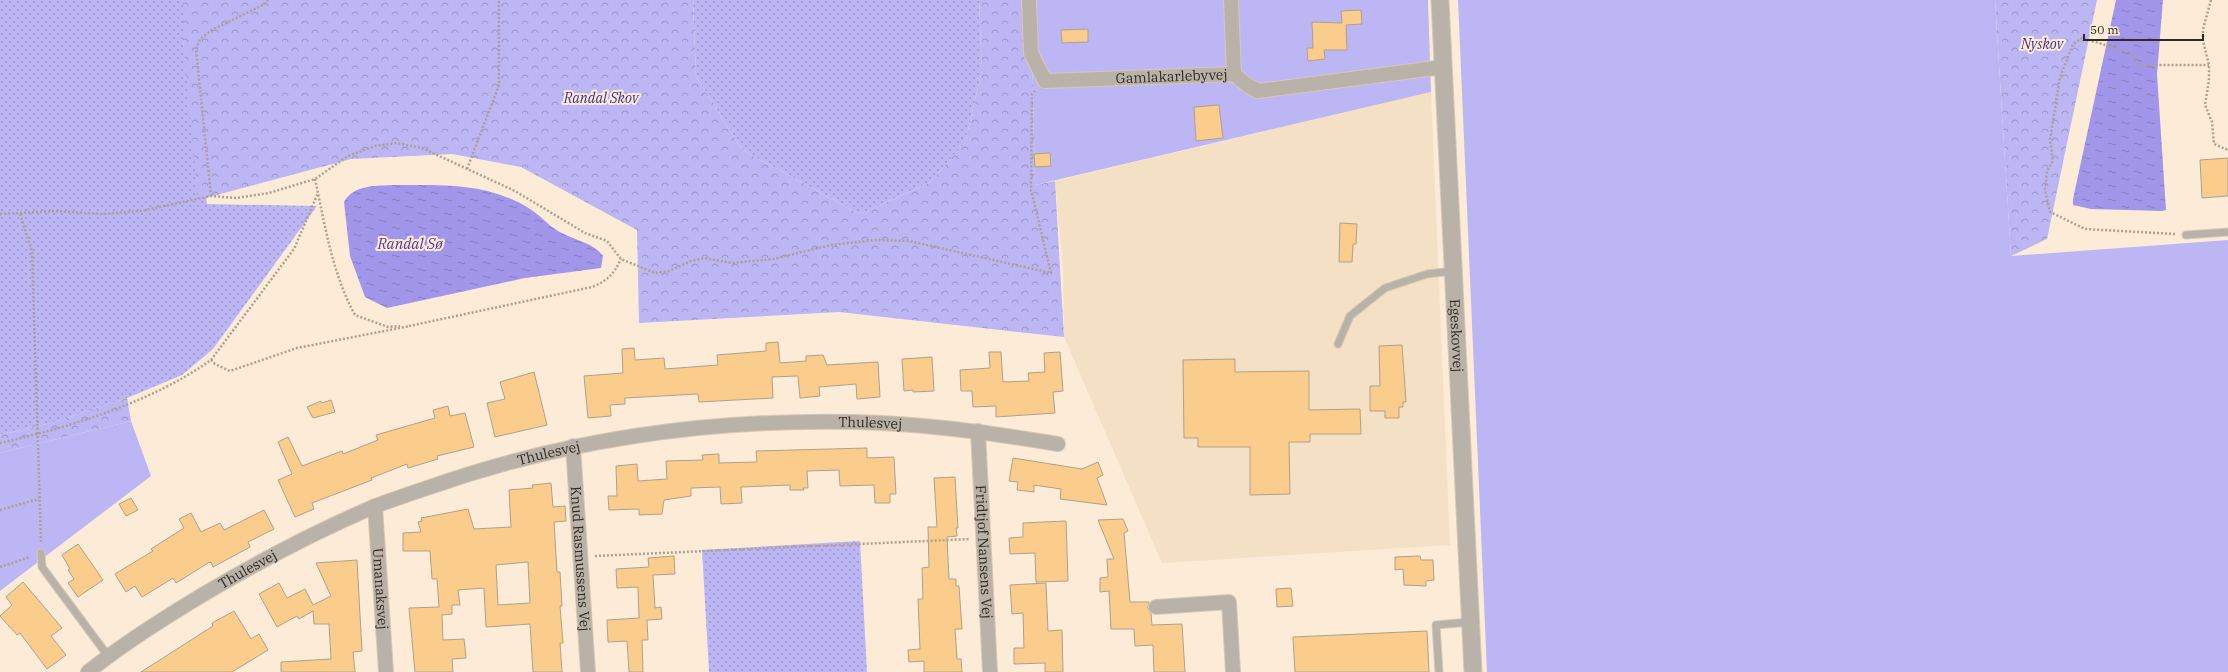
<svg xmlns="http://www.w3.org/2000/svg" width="2228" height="672" font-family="'IBM Plex Serif',serif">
<defs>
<pattern id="grass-dots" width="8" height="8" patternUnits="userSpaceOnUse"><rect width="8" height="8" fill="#bdb6f5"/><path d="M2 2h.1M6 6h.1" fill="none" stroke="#9a94c6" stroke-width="1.8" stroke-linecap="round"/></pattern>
<pattern id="forest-crowns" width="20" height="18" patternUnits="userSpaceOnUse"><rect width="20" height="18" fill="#bdb6f5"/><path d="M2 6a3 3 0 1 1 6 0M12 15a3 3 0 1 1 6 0" fill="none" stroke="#9a94c6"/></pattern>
<pattern id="water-ripples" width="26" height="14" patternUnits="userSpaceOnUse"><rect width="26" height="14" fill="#a296ea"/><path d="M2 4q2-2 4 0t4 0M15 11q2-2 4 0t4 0" fill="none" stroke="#857bbd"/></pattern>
</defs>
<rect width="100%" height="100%" fill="#fcecd7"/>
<path fill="#f4e0c5" d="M1431,92L1450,545L1162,563L1064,337L1063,272L1055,181Z"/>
<path fill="url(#grass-dots)" d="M0,0H183V41L207,204L317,206L213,349L182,375L127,398L55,422L0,435Z
M693,0H979L982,70L965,143L929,183L860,214L742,150L696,76Z
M860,541L867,672H709L702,550Z"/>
<path fill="url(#forest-crowns)" d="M183,0H693L696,76L742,150L860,214L929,183L965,143L982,70L979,0H1031L1035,185L1055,181L1064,337L839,312L639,323L637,230L521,167L452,154L351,159L198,200L183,41Z
M1995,0H2097L2047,239L2011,256Z
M127,398L131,421L0,453V435L55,422Z"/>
<path fill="#bdb6f5" d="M1031,0H1428L1431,92L1035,185Z
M1458,0H1995L2011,256L2228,240V672H1487Z
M131,421L151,476L0,591V453Z"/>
<path fill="url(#water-ripples)" d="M2116,0H2163L2157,74L2166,210L2162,211L2091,209L2073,205V199Z
M394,185C442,185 488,182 530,209C540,215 548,225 558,231C573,240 593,242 603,256L601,268L525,278L387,308L365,297L350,256L344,202C354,184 377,186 394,185Z"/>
<path fill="#facd8c" stroke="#afa08d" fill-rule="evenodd" d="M1361,10L1362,24L1346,25L1347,50H1324L1325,59L1308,61L1307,48H1313L1312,22L1342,23L1341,11Z
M1088,29V42L1062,43L1061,30Z
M1219,105L1223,138L1196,141L1194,107Z
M1050,153L1051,166L1035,167L1034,154Z
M2228,158V196L2202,198L2200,160Z
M1340,223L1357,224L1356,244H1353L1352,262H1339Z
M778,342L780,363L806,361V356L823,355L827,365L878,362L880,397L857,399L856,384L819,387L820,396L800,398L798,376L772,377L773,398L699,402L698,394L625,398V404L610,405L611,416L588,418L584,376L623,373L622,349L634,348L635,360L664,358L665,369L718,365L717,355L766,351V343Z
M1402,345L1406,402H1403V407H1399V418H1385V411H1370V386H1380L1379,346Z
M989,352H1001L1003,382L1029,381L1028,373L1045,372L1044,353L1060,352L1063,391L1053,392L1055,413L996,417V406L973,407L972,391H961L960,370L990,368Z
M932,357L934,391L913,392V390L904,391L902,359Z
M1235,359V372L1309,371V410L1360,409L1361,434H1310V442H1289L1290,494L1250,495V447H1198V438H1184L1183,360Z
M534,372L547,425L495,437L487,403L505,399L500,382Z
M331,400L335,412L313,418L307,407L321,401L322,403Z
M448,406L450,416L465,413L474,447L437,456L438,459L408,468L407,464L371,478L372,480L312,503L314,509L295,517L278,480L292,474L278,442L288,437L302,466L342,451L343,454L378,440L376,435L435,418L433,410Z
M867,448V458L894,457L896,494H890V503H875L874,485L840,486L839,470L807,471L808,488H803L804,490H790V485L741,487L742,503L721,504L720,487L691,488V496L664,500L662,514L639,515V509L609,510L608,496H617L616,466L637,464L638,481L667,479L666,461L703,460L702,455L719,454V463L757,462L756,451Z
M1013,458L1082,469L1098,462L1103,475L1097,478L1107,505L1060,499L1061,489L1034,485V492L1017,490L1018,482L1009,481Z
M955,477L958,528H956L957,536L947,537L949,579H956V586H959L962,629H955L957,659H961L962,672H924V661L909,662L908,650L920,649L918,599H923L922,568L929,567L928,527H937L934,478Z
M551,483L553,507L565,506L566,521L554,522L557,572H560L562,606H560L563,643H560L562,672H533L530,624L486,627L484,588L458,590L460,605H452V614L442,615L443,640L464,639L466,658L452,659L453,672H415L409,608L439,607L437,579H432L430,551H403V533L421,532L418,522L422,521L421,518L468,509L474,529L511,527L509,490L533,488L532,485ZM528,562L530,603L498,605L496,565Z
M131,498L138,510L126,516L119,504Z
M264,510L274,529L248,542L250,547L213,567L211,562L208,563L176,583L173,578L142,597L135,586L126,592L115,574L153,551L151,549L184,528L179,519L191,513L201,532L220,523L224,530Z
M1123,519L1128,531L1124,533L1130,602H1149L1148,608L1151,614L1152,625L1182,624L1185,672H1154L1153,645L1135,646L1134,629H1111L1109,591L1100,592V578L1108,577L1107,559H1114L1098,520Z
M1066,521L1068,581L1036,582L1035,553L1010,554L1009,538L1023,537V523Z
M78,544L103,580L78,597L68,583L74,579L68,570L70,569L62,555Z
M674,556L675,574L653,575L655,608L661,607L662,619L647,620L648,640H642L643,672H629L627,641L608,642L607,620L639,618L638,587L617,588L616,569L649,567L648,558Z
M1420,556L1421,560H1433L1434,580L1426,581V586L1404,585L1403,569L1395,570V557Z
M357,560L362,651L353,652L355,672H281V662L331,659L329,624H314L313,611L299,619L297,616L277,627L259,594L279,583L287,598L305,589L313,605L331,596L316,563Z
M23,582L62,628L51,636L66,655L47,669L20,633L17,635L0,616L12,605L6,597Z
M1046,583L1048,631L1062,630L1063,672H1045V663L1014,664V648H1024L1023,613L1012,614L1010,585Z
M1291,588L1293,606L1277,607L1276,589Z
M234,611L251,639L259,634L268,650L232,672H141L213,626L212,623Z
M1427,631L1429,672H1295L1293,637Z"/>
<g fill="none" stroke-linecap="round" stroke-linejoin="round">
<g stroke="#d7c9b7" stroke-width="9">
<path id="service" d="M2186,235L2228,232
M1338,344L1350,316L1385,288L1427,274L1453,271
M41,553L42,567L108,656
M1439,672L1436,625L1470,622"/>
</g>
<g stroke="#d7c9b7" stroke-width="16">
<g id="minor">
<path id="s1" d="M1029,0L1031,53L1045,81L1234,74L1247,85L1258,91L1443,67"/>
<path d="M1231,0L1234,74"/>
<path id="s2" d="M978,431L990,672"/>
<path id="s3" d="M573,446L588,672"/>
<path id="s4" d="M375,506L386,672"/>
<path d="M1156,607L1229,602L1233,672"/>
<path id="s5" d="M88,672C124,643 164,618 204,594C258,562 315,532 373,507C391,500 409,494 427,488C563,440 709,419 853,422C922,423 991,433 1058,444"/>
</g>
</g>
<g stroke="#d7c9b7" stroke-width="19">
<g id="tertiary">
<path id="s6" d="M1440,0L1473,672"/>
</g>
</g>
<path stroke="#aca090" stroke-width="2.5" stroke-dasharray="2 2" stroke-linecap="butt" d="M2211,0L2203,29V41L2209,65V80L2205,105L2212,122L2214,144L2228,150
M467,169L499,85V0
M315,179C325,225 332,273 355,315L388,327L400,326
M211,196L196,49L200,39L212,30L265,4L268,0
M0,214L55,211L101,214L141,211L211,196L236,198L269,193L315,179L348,156L375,146L397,143L422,148L515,191L585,233L607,241L621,259L655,273L669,271L691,261L704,258L732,263L773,259L831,245L875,240L909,241L1051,273L1031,190L1032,94L1035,91
M20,214L32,251L41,542
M2175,234L2085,229L2050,212L2045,190L2047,171L2053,161L2050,140L2060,77L2073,44L2082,38L2129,52L2138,65H2209
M409,326L592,287C607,281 614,274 621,259
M211,360L294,249L318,193
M0,443C71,427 152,402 211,360L215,364L230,371L297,348L410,326
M0,510L39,499
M595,556L970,539
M0,567L30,557"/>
<use href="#service" stroke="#b9b2a9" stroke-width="7"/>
<use href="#minor" stroke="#b9b2a9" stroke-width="14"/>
<use href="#tertiary" stroke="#b9b2a9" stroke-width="17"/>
</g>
<g text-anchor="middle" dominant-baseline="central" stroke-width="4" stroke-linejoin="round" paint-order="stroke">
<g font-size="14" font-style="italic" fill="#462c8d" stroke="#fcecd7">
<text x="2042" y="44">Nyskov</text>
<text x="601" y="98">Randal Skov</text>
</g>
<g font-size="14" fill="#312b23" stroke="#fcecd7">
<text stroke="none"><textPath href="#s1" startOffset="211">Gamlakarlebyvej</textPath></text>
<text stroke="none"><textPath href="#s6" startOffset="336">Egeskovvej</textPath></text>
<text stroke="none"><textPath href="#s5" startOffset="838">Thulesvej</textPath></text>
<text stroke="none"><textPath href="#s5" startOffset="514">Thulesvej</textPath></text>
<text stroke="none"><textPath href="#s2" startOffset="121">Fridtjof Nansens Vej</textPath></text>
<text stroke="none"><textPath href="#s3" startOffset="113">Knud Rasmussens Vej</textPath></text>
<text stroke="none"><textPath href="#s5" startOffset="190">Thulesvej</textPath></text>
<text stroke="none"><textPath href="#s4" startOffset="83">Umanaksvej</textPath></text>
</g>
<g font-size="15" font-style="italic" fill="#50399a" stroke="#fcecd7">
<text x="410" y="243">Randal Sø</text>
</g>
</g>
<path d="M2084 34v6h119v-6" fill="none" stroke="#312b23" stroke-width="2"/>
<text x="2090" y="34" font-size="12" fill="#312b23" stroke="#fcecd7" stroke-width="3" paint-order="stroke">50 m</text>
</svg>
